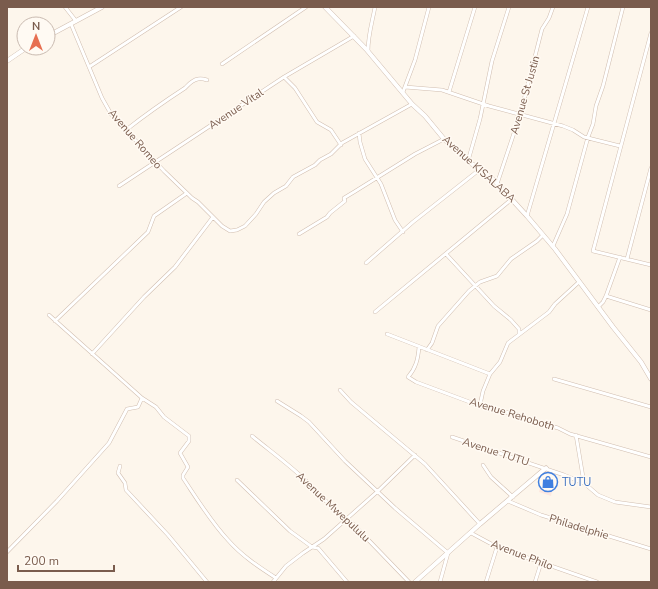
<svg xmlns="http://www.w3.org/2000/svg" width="658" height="589" font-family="'Nunito Sans',sans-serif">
<rect width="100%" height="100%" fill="#fdf6ec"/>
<path fill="#fde8e0" d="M545,470L556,473L551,496L539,492L544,472Z"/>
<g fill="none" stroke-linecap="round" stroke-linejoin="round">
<g stroke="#d1beb0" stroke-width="4">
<path id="minor" d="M65,7L76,21
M71,24L102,98L111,114L164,171L192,198L198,202L222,226L230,231L237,230L245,226L256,214L264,202L274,193L286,186L293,177L315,165L320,160L331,154L342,143L351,138L412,104
M651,33L593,251L651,265
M368,51C368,35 372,23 375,7
M222,64L306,7
M89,67L181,7
M284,77L295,88L317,122L331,130L341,145
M405,87L442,90L489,106L563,126L573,130L584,137L620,146
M403,92L415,60L429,7
M449,92L475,7
M126,130C145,115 165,101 185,88C189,84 192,80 198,79C201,78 204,79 207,80
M359,133L360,142L365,159L381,184L395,220L403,232
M468,161L480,119L492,61L509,7
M497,184L520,115L542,29L549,18L553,7
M119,186L284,77L354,36
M527,216L588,7
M299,234L327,217L330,213L345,201L344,198L354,192L415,154L444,139
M553,246L567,214L588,137L593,124L596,106L603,86L623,7
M446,254L494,306L511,320L519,329V334
M627,259L651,168
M366,263L413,222L479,170
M606,296L651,310
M598,307L603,302L606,296L620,257
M375,312L512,199
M49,315L142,398L156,407L164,417L189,436V441L180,453L188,467L183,475V478C197,499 211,522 228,540C242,556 259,567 276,578
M55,321L148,232L154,216L187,193
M387,334L490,374
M419,347C418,359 416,368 408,377L416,382L491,410L503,412L514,413L528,419L558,428L570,434L651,457
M427,350L432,343L438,326L469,291L480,282L497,276L511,259L537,241L543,235
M92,354L144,297L175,267L213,217
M554,379L651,407
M340,390L351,402L425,464L480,524
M277,401L301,416L309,422L345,461L395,508L448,553L440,582
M480,405L483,391L490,374L500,362L508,343L549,312L555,304L579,282
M576,435L584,483
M252,436C269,450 287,463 303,478C319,493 334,512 353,524L409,582
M452,437L564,475L584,483L598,495L615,502L651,507
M483,465L491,477L513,497
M120,466L118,473L125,483L126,490L168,535L207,582
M237,480L290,531L312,547L318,548L347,582
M508,501L541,515L651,549
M471,533L497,547L597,582
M7,552L57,501L109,443L127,409L138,407L142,398
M273,582L286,566L303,553L324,539L378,491L415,455
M486,582L497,547
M535,582L541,563"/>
</g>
<g stroke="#d1beb0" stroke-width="5">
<path id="tertiary" d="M325,7L366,49L412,104L425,116L444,139L468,161L494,180L527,216L555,249L613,327L641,362L651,379
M48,36L102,7
M7,61L26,48
M415,582L480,524L546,468"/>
</g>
<use href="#minor" stroke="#fff" stroke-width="3"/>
<use href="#tertiary" stroke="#fff" stroke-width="4"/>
</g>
<defs>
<g id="shop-ring" transform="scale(1)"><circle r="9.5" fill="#fffaf3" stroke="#3f7fe0" stroke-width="1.5"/><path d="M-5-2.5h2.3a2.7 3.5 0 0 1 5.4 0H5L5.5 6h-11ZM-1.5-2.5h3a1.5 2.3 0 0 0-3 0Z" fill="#3f7fe0"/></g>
</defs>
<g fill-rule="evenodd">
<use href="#shop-ring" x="548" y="482"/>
</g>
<g text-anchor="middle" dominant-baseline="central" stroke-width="3" stroke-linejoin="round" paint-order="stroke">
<g font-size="11" fill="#7a5c4d" stroke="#fffaf3">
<text transform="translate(525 95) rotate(-74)">Avenue St Justin</text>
<text transform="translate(236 109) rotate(-34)">Avenue Vital</text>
<text transform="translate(135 139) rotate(49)">Avenue Romeo</text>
<text transform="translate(479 169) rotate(42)">Avenue KISALABA</text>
<text transform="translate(512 414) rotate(17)">Avenue Rehoboth</text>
<text transform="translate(496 452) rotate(18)">Avenue TUTU</text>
<text transform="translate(333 507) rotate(43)">Avenue Mwepululu</text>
<text transform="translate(579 527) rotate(17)">Philadelphie</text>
<text transform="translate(522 555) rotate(21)">Avenue Philo</text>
</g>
<g font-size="11" fill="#366cbe" stroke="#fffaf3" text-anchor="start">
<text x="562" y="482">TUTU</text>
</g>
</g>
<rect width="658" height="589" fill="none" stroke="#7a5c4d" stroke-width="16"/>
<g transform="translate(36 36)"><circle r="19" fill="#fffaf3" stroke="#cabbb1"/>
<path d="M0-3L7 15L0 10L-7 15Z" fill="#e76f51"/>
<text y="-6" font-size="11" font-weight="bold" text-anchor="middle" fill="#7a5c4d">N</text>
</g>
<path d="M18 565v6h96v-6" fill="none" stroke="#7a5c4d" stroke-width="2"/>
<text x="24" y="565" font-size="12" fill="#7a5c4d" stroke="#fffaf3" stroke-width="3" paint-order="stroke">200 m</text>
</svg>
